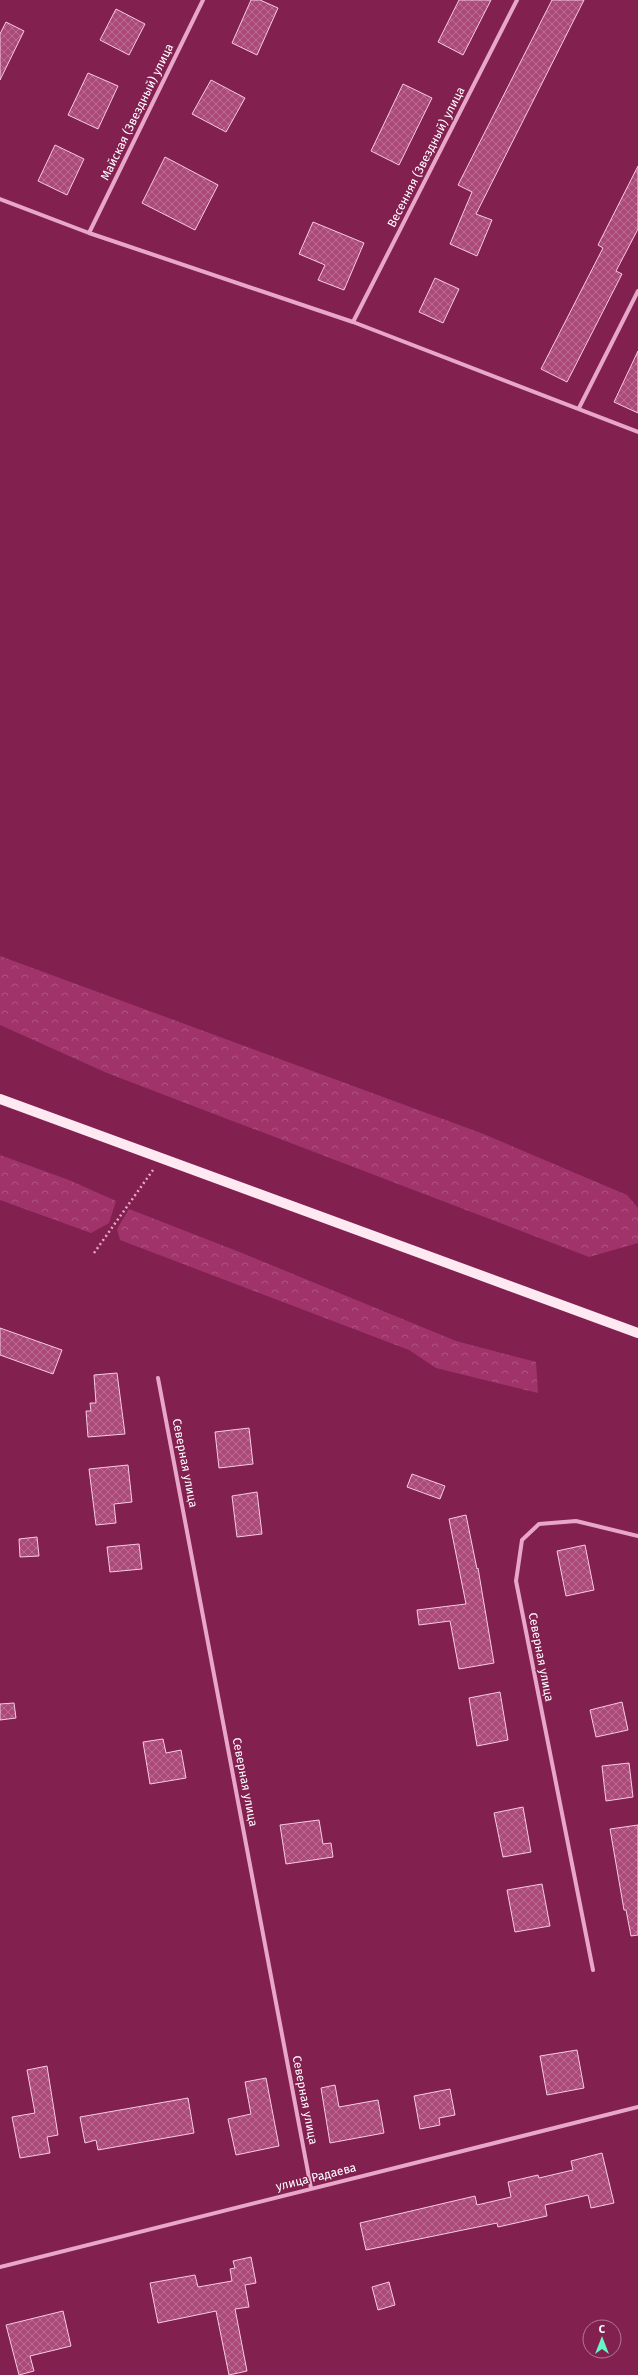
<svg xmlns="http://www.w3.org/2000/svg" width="638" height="2375" font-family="'Fira Sans',sans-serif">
<defs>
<pattern id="forest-crowns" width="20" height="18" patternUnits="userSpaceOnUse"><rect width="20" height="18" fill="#a0346a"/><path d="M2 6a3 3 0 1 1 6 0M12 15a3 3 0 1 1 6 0" fill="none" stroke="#ae5280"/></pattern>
<pattern id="building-cross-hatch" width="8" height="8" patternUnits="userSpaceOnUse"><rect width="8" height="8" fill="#ab4979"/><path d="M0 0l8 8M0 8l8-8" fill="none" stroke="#bc6d94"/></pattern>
</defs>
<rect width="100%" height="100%" fill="#822050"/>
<path fill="url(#forest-crowns)" d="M0,956L481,1133L627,1195L638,1208V1243L589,1257L107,1073L0,1025Z
M0,1155L69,1180L116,1201L109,1223L91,1233L0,1200Z
M129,1209L242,1253L456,1341L536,1362L538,1393L436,1368L409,1350L120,1240L117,1229Z"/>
<path fill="url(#building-cross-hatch)" stroke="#f6cbe1" d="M251,0H260L278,8L257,55L232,43Z
M459,0H491L463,55L438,42Z
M552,0H584L476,214L492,220L477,256L450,244L472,192L458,185Z
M116,9L145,24L129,55L100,40Z
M6,22L24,31L0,80V34Z
M88,73L118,86L98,129L68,115Z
M211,80L245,98L226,132L192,114Z
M403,84L432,98L399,165L371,151Z
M55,145L84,159L67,195L38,181Z
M165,157L218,185L195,230L142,203Z
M638,166V229L616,271L622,274L567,382L541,369L603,248L598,245Z
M313,222L364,243L344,290L318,280L325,265L299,254Z
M435,278L459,289L443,323L419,312Z
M638,351V413L614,402Z
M0,1328L62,1350L53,1374L0,1355Z
M117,1373L125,1434L88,1437L86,1411H91L90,1403H96L94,1375Z
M249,1428L253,1464L219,1468L215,1432Z
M128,1465L132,1502L114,1504L116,1523L96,1525L89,1469Z
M412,1474L445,1486L440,1499L407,1487Z
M257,1492L262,1534L237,1537L232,1496Z
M466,1515L477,1569L478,1568L494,1663L459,1669L450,1621L419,1625L417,1610L466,1604L449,1519Z
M37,1537L39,1556L20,1557L19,1539Z
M139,1544L142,1569L110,1572L107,1547Z
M585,1545L594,1590L566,1596L557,1551Z
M500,1692L508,1740L477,1746L469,1698Z
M622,1702L628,1730L596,1737L590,1710Z
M14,1703L16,1718L0,1720V1704Z
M163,1739L166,1753L181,1750L186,1778L150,1784L143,1742Z
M629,1763L633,1797L606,1801L602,1766Z
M523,1807L531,1852L503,1857L494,1813Z
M319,1820L323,1844L331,1843L333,1857L286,1864L280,1825Z
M638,1825V1935L631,1936L626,1910H624L610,1829Z
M542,1884L550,1926L515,1932L507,1890Z
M577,2050L584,2088L547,2095L540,2056Z
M47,2066L58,2135L47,2137L50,2153L20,2158L12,2117L35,2113L27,2070Z
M266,2078L279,2146L236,2155L228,2119L251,2114L245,2082Z
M335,2085L339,2107L378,2100L384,2133L330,2143L321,2088Z
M450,2089L455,2115L439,2118L440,2125L420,2129L414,2096Z
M188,2098L194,2133L98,2150L96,2140L85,2143L80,2117Z
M602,2153L614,2203L591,2208L588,2195L545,2205L547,2216L498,2227L497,2223L366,2250L360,2223L475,2196L477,2205L511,2197L508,2182L538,2175L539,2178L573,2170L571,2161Z
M251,2257L256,2283L245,2285L249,2307L235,2309L247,2371L229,2375L216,2311L158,2323L150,2283L195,2275L198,2287L232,2281L230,2269L235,2268L233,2261Z
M389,2282L395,2305L378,2310L372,2287Z
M63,2311L71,2346L30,2356L34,2371L19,2375L6,2325Z"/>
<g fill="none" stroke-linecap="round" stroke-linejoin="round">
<path stroke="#e8a7c8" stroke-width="2.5" stroke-dasharray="2 3" stroke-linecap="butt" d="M94,1253L153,1170"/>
<path stroke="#e8a7c8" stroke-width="4" d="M0,199L89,233L353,322L638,432
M89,233L203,0
M353,322L517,0
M579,408L638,291
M158,1378L311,2188
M593,1970L516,1581L522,1540L539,1524L576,1521L638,1536
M0,2267L638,2107"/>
<path stroke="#fee9f2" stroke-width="10" d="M0,1099L638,1333"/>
</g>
<g text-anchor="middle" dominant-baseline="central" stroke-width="3" stroke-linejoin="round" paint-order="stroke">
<g font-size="12" fill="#fff" stroke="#822050">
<text transform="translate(137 112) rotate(-64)">Майская (Звездный) улица</text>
<text transform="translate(426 157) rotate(-63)">Весенняя (Звездный) улица</text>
<text transform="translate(185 1463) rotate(79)">Северная улица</text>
<text transform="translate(541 1657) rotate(79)">Северная улица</text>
<text transform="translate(245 1782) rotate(79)">Северная улица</text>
<text transform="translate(305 2100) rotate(79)">Северная улица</text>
<text transform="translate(316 2177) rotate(-14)">улица Радаева</text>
</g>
</g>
<g transform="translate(602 2339)"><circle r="19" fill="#822050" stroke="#b47996"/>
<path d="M0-3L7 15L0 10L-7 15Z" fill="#68f5c6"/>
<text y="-6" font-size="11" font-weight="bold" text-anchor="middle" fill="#ffffff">С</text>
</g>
</svg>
